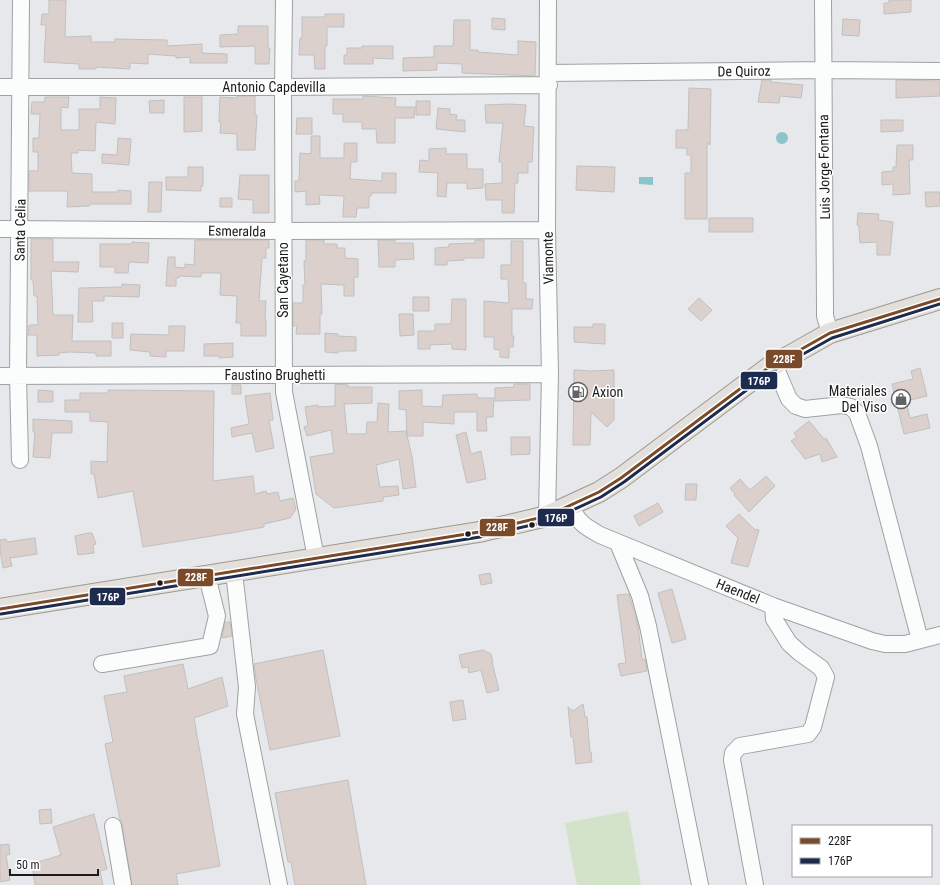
<svg xmlns="http://www.w3.org/2000/svg" width="940" height="885" font-family="'Roboto Condensed',sans-serif">
<rect width="100%" height="100%" fill="#e6e8eb"/>
<path fill="#d3e3c9" d="M628,811L641,885H577L565,823Z"/>
<path fill="#89c5cb" d="M776 138a6 6 0 1 1 12 0a6 6 0 1 1-12 0Z
M639,177H653V185L639,184Z"/>
<path fill="#dbd0cc" stroke="#c1c0c1" d="M49,0H66L65,37L91,36V42H115V39L167,40V46L202,44V53L227,54V63H190V57L176,58V56L148,54V64L130,63V69L96,67V69H79V64L44,62L46,25H41L42,14H49Z
M889,0H911V12L884,14V3H889Z
M325,14H344V27H327V46H325V69H315L314,55H299L300,38L302,39V17H325Z
M492,18L505,19V30L492,29Z
M843,19L860,20L859,36L842,35Z
M454,20H470V50H478V52L518,55V41L536,42L535,76L462,73V64L437,63V70L403,71V58L434,57V46H453Z
M238,26H268V48H270L269,64H255V46L220,47V35L238,34Z
M362,46H393V59L373,58V64H344V55H347V48H362Z
M762,80H771V82L803,85L801,98L780,96L779,103L758,102Z
M896,80L940,81V96L896,98Z
M689,88L711,89L710,145L707,143V219H685V173H691V155H687V148H676V130H688Z
M237,96H255V115H257L255,150H237V134L220,133L221,122H219L220,97L237,98Z
M363,96L396,98L395,107H415L414,118H395V143H377L376,129H362V122H343V114H333V99H363Z
M45,97H69L68,108L61,107V130H79V109H100V97L116,98L115,124L96,122L95,151L78,150V153H71L72,173L92,174V192H118V190L131,191V204H90L89,206L67,207L68,191H29V171H38V152H33V138H39L40,114H31L32,102H44Z
M184,97H202V131L184,132Z
M164,100V113H150L149,101Z
M416,101H430V115H416Z
M509,104L526,105L524,126L534,127L532,162H528V173H518V183H515L514,213H502V200H486L485,184L502,183V162H499L503,123H486L485,105Z
M438,108L450,109V114L457,115L456,120H465V132L436,129Z
M297,118H312V134H296Z
M881,120H903V131L881,132Z
M311,136H320V158H344V143H357V162H351L350,179L382,181V173H396V193H372L371,196H369V208H357L356,217H343L344,196L319,195L320,204L306,205V191L295,192V181H299L300,153L311,154Z
M118,138L131,139L129,165L102,163V154L117,155Z
M897,145H913V160H909L910,194L893,195V184L882,185V172L893,171V167H896Z
M446,148V154H467V169H483V188L467,189V183H447L446,197L437,196L438,173L419,172L420,160L429,161V149Z
M577,166L615,167L614,192L576,190Z
M188,167H203V186H201V191L166,190V177H188Z
M240,175H269V213H253V200L238,199Z
M149,182H162L161,212H148Z
M925,192H940V206L926,207Z
M220,198H232V207H220Z
M858,213L879,214L878,220L893,222L890,255H877V242L860,243L859,226L857,225Z
M709,218H753V232H709Z
M31,239H53V262H79L78,272L51,271L53,315H73L72,341H111V356H96V353L69,352L59,353V355L37,356V335H28L29,325H38L37,296H34L33,280H31Z
M195,240H269V248H266V258H262L259,301H266L265,320H266V336H241V323H236L237,296L220,295L221,273H201V277L179,276V278H176V286H166L168,257H175V267L185,268V264L194,265Z
M306,240H324V244H337V248H345V258L358,259V277H354V296H344V285L321,284L322,314H320V334H296L297,326H293V303H303V285H305L304,261H306Z
M378,240H395V243H413L414,259L395,260V267H379Z
M475,240H484V258H464V260L447,261V265H435V248L449,247V244L475,243Z
M511,241H523V283H526V299H533L532,309H512V336H514L513,347H509V358L500,357V350L494,349V337H484V301L509,303L508,279H501V265H511Z
M132,242L149,243L148,263L129,262L128,273H115V267H100V244H132Z
M122,284L140,285L139,297L104,296V301H92L93,322H78L79,288L122,287Z
M413,297H429V311H413Z
M699,298L712,310L701,321L688,309Z
M452,299H466V350L452,349V344L430,345V349H418V331H435V324H451Z
M399,314H413L414,335L400,336Z
M112,323H123V338H112Z
M593,324H605V344L574,342V327H593Z
M169,326H185L184,351H166V357L150,356V352L130,350L131,334L169,335Z
M325,333L338,334V336L356,337V351H338V353L325,352Z
M233,343V357L219,358V356H204V344Z
M920,368L927,396L906,401L910,418L927,414L930,428L904,434L892,384L913,379L911,371Z
M574,370L591,371L614,370V420L607,427L591,412L590,445H573Z
M335,384L348,385V387H372V403L344,404L347,434H366L367,422H377L378,403L389,404L388,432L406,431L412,457L416,487L403,489L399,459L376,465L380,487L398,486L399,495L383,497V501L334,508L316,494L310,457L334,453L331,430L307,436L304,427L308,426L305,407L318,405V407L335,406Z
M514,384H530V400L495,401V388L514,387Z
M232,385H241V394H232Z
M38,390L53,391V402H38Z
M108,390L214,391L213,481L253,476L255,494L266,491L267,494L278,492L280,501L293,498L296,509L290,518L264,524V527L237,532L143,547L133,491L98,498L94,474H91V461L107,462L108,422L90,421V412H65V400H80V393H108Z
M422,390V406L442,407L443,395L477,394V398H494L493,417H486L487,431H477V412H454V424L423,422V436H407L406,410L399,409V391Z
M270,393L273,420H269L274,448L256,452L252,433L232,437L231,428L249,424L245,396Z
M33,419L72,421V433H52L50,458L33,457L35,432H33Z
M809,421L824,439L826,438L837,457L822,462L820,454L805,459L791,441L797,437L794,433Z
M466,432L471,454L481,451L486,479L467,483L456,435Z
M511,437H530V454L511,455Z
M766,476L775,486L749,512L734,495L735,494L730,488L740,479L750,490Z
M686,484H697L696,500H685Z
M658,503L663,512L639,526L634,516Z
M739,514L754,529L759,530L748,567L731,563L738,538L726,526Z
M88,533H92L96,544L93,545L94,553L78,555L75,536Z
M35,538L37,554L10,558L12,566L3,568L0,550V540L6,539L7,542Z
M490,573L492,583L481,585L479,575Z
M672,589L686,639L672,643L658,593Z
M629,594L638,626L642,660L645,659L647,671L621,676L618,664L626,663L617,595Z
M225,622H230L232,636L222,638Z
M323,650L340,736L270,750L256,679L254,664Z
M483,650L491,654L493,662H492L499,690L487,693L481,670L469,673L468,667L462,668L459,655Z
M183,664L188,689L222,677L228,706L194,718L220,866L176,874L178,885H132L122,824L120,819L105,744L113,742L104,696L127,692L124,676Z
M463,700L466,719L453,721L450,702Z
M583,704L585,717H587L590,752H591L592,762L576,764L573,737H571L568,707L573,711Z
M348,780L366,885H295L291,862H288L275,793Z
M51,809L52,823L40,824L39,810Z
M94,814L107,869L100,871L103,885H35L32,864L61,855L53,827Z
M9,844L10,854L6,855L10,880L0,882V845Z"/>
<g fill="none" stroke-linecap="round" stroke-linejoin="round">
<g stroke="#9fa1a3" stroke-width="18">
<path id="minor" d="M284,0L283,87L284,392L316,558
M823,0L825,307V316L830,333
M548,73L823,70L940,71
M0,87H283L549,85
M0,229L283,231L547,230
M774,364L789,399L796,406L805,409L842,405L851,407L857,413L869,446L920,640
M0,376L550,374
M20,460L18,376L21,0
M570,506C579,523 584,526 600,535L773,606L872,641L885,644H905L940,635
M547,516L550,374L547,230L548,0
M618,543L640,596L648,626L700,885
M234,572L247,687L245,714L279,885
M102,664L210,646L217,616L207,576
M113,826L123,885
M755,885L732,760L733,753L740,746L808,734L813,727L826,677L821,668L800,653L789,643L774,619L773,606"/>
</g>
<g stroke="#9d9891" stroke-width="22">
<path id="major" d="M0,609L479,532L547,516L599,492L621,478L768,368L830,333L940,299"/>
</g>
<use href="#minor" stroke="#fbfcfc" stroke-width="16"/>
<use href="#major" stroke="#e3e0db" stroke-width="20"/>
<g stroke="#fff" stroke-width="6">
<path id="bus-1" d="M0,609L479,532L547,516L599,492L621,478L768,368L830,333L940,299"/>
</g>
<g stroke="#fff" stroke-width="6">
<path id="bus-2" d="M1,614L480,537L549,521L601,497L624,482L771,372L832,338L940,304"/>
</g>
<use href="#bus-1" stroke="#7a4b2a" stroke-width="3"/>
<use href="#bus-2" stroke="#1d2b4f" stroke-width="3"/>
</g>
<defs>
<g id="fuel-ring" transform="scale(1)"><circle r="9.5" fill="#fff" stroke="#616364" stroke-width="1.5"/><path d="M-5.5-6h7V0h2V4h1.3V-2.5L3-4.5l.8-.8L6-3V5H2.5V1h-1V6h-7ZM-4.2-4.7v3.2H.2V-4.7Z" fill="#616364"/></g>
<g id="shop-ring" transform="scale(1)"><circle r="9.5" fill="#fff" stroke="#616364" stroke-width="1.5"/><path d="M-5-2.5h2.3a2.7 3.5 0 0 1 5.4 0H5L5.5 6h-11ZM-1.5-2.5h3a1.5 2.3 0 0 0-3 0Z" fill="#616364"/></g>
</defs>
<g fill-rule="evenodd">
<use href="#fuel-ring" x="578" y="392"/>
<use href="#shop-ring" x="901" y="399"/>
</g>
<g fill="#191b1c" stroke="#fff" stroke-width="1.5">
<circle cx="532" cy="525" r="3.5"/>
<circle cx="468" cy="534" r="3.5"/>
<circle cx="160" cy="583" r="3.5"/>
</g>
<g text-anchor="middle" dominant-baseline="central" stroke-width="3" stroke-linejoin="round" paint-order="stroke">
<g font-size="14" fill="#191b1c" stroke="#fff">
<text transform="translate(744 71) rotate(-1)">De Quiroz</text>
<text x="274" y="87">Antonio Capdevilla</text>
<text transform="translate(824 167) rotate(-91)">Luis Jorge Fontana</text>
<text transform="translate(20 230) rotate(-89)">Santa Celia</text>
<text transform="translate(237 231) rotate(1)">Esmeralda</text>
<text transform="translate(548 258) rotate(-91)">Viamonte</text>
<text transform="translate(283 280) rotate(-90)">San Cayetano</text>
<text x="275" y="375">Faustino Brughetti</text>
<text transform="translate(738 591) rotate(22)">Haendel</text>
</g>
<g font-size="14" fill="#191b1c" stroke="#fff" text-anchor="end">
<text x="887" y="391">Materiales<tspan x="887" dy="16">Del Viso</tspan></text>
<text x="592" y="392" text-anchor="start">Axion</text>
</g>
</g>
<g stroke="#fff" stroke-width="1.5">
<rect x="765" y="349" width="38" height="20" rx="4" fill="#7a4b2a"/>
<rect x="740" y="371" width="38" height="19" rx="4" fill="#1d2b4f"/>
<rect x="537" y="508" width="38" height="19" rx="4" fill="#1d2b4f"/>
<rect x="479" y="518" width="37" height="19" rx="4" fill="#7a4b2a"/>
<rect x="177" y="568" width="37" height="19" rx="4" fill="#7a4b2a"/>
<rect x="89" y="587" width="37" height="19" rx="4" fill="#1d2b4f"/>
</g>
<g font-size="11" text-anchor="middle" font-weight="bold" fill="#fff">
<text x="784" y="363">228F</text>
<text x="759" y="385">176P</text>
<text x="556" y="522">176P</text>
<text x="497" y="531">228F</text>
<text x="196" y="581">228F</text>
<text x="108" y="601">176P</text>
</g>
<rect x="792" y="825" width="140" height="52" fill="#ffffff" stroke="#a3a4a4"/>
<rect x="800" y="838" width="20" height="6" fill="#7a4b2a" stroke="#a3a4a4"/>
<text x="828" y="845" font-size="12" fill="#191b1c">228F</text>
<rect x="800" y="858" width="20" height="6" fill="#1d2b4f" stroke="#a3a4a4"/>
<text x="828" y="865" font-size="12" fill="#191b1c">176P</text>
<path d="M10 869v6h88v-6" fill="none" stroke="#191b1c" stroke-width="2"/>
<text x="16" y="869" font-size="12" fill="#191b1c" stroke="#ffffff" stroke-width="3" paint-order="stroke">50 m</text>
</svg>
